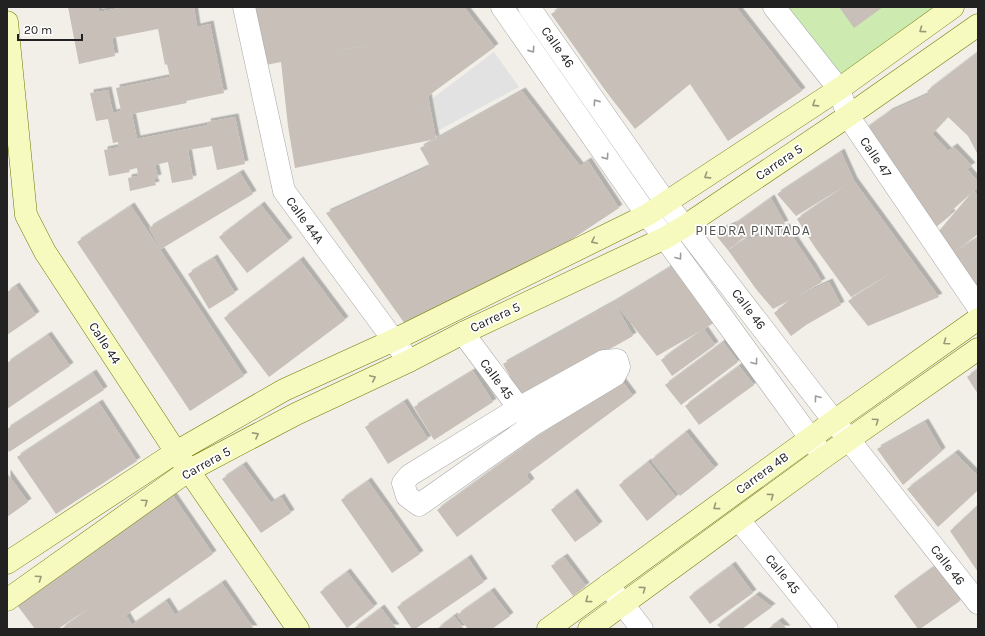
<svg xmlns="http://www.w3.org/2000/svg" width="985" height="636" font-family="Karla,sans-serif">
<defs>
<filter id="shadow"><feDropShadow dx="3.5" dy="-3.5" stdDeviation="0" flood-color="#0004"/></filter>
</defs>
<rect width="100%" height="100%" fill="#f2efe9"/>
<path fill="#cdebb0" d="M774,7H953L839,89Z"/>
<path fill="#e2e2e2" d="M494,52L519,87L439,130L433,98Z"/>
<path fill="#c7bfb8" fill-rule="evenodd" filter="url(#shadow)" d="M68,7H98L99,12L124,7H194L197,27L210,24L224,93L186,101L187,103L132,114L137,139L208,125L207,122L235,117L245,164L217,170L212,146L188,150L193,179L172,183L168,162L155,165L158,178L154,179L156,185L130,191L128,178L138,176L137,168L129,170L130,172L109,176L104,150L119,147L118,142L113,143L108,119L96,121L90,93L108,90L113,113L121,111L116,88L170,77L167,64L165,65L158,29L112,38L115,56L79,64Z
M252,7H464L495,47L428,96L436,139L295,168L288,126L281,62L261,66ZM379,43L333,52L350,48Z
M562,7H736L802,91L728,141L690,84L635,129L605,90L551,14Z
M839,7H883L854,28Z
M978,52V155L968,136L948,117L932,134L948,151L954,147L972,166L967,169L978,182V187L950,212L952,214L936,227L864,130L889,112L929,94L936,100L927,91Z
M522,91L580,166L588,161L619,208L554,251L410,331L326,213L430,166L420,148Z
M841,152L854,181L939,297L868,326L848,301L897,269L851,297L814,246L797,219L848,184L796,216L777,194Z
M240,173L253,194L161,249L149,228Z
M973,191L978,194V234L956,251L978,238V289L939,231Z
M771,198L785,224L742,239L728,250L714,233L735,224Z
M261,205L289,241L247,273L219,237Z
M131,206L244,376L190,411L77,242Z
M786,227L813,267L822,282L794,298L829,282L841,305L806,325L791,336L774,313L790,300L773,309L756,289L728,250L745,240Z
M214,258L235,293L209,309L188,274Z
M300,260L345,320L269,377L224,318Z
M671,267L715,322L704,329L715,345L672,376L661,360L702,330L657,356L614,302Z
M16,286L36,315L7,335V292Z
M614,302L633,336L522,398L503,364Z
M48,335L70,366L7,409V363Z
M723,342L738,362L681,405L665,385Z
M739,366L754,385L699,425L685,406Z
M978,369V394L967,377Z
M473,371L493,402L434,440L414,407Z
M93,373L104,390L9,452L7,448V429Z
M619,377L633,396L526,475L531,482L457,537L437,510Z
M404,402L428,439L388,464L365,427Z
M99,403L137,461L56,514L17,457Z
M925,422L942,451L903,485L877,449Z
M686,432L715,468L680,496L651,460Z
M955,453L978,476V490L938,527L907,489Z
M648,462L676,497L647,521L619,485Z
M243,465L271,503L281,497L291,513L261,533L222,479Z
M7,473L28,502L7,517Z
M368,481L420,554L392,573L341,500Z
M574,492L599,525L575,542L551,510Z
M173,496L213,554L126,615L132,625L166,601L175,615L222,583L254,629H61L95,604L58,629H35L17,605Z
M978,505V572L950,531Z
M564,557L586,586L573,596L551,566Z
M468,558L484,582L415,629H412L397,607Z
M732,565L753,593L710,624L689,597Z
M935,566L960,601L920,629H918L894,596Z
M347,572L374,607L347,628L320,592Z
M491,591L510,616L492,629H468L457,615Z
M756,595L772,607L742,629H722L717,625Z
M381,608L396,628L353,629Z
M454,616L464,629H437Z
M779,621L787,629H768Z"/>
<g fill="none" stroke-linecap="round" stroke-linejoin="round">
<g stroke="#a9a9a9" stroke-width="23">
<path id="street" d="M244,7L284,191L409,361
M502,7L647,215L665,238L824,457
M529,7L666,203L834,421L978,603
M774,7L839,89L848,116L978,307
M463,333L519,408L529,419
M617,360L619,367L615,375L534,424L419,505L407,496L403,483L410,475L519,408L604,361Z
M739,520L827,629
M608,585L642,629"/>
</g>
<g stroke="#707d05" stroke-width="23">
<path id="secondary" d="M7,22L26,215L45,252L176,452L298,629
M7,563L176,452L284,390L394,340L647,215L839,89L953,7
M7,600L188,471L296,414L409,361L463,333L665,238L685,226L848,116L978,25
M548,629L834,421L978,319
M589,629L824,457L978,349"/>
</g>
<use href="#street" stroke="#fff" stroke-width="22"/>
<use href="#secondary" stroke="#f7fabf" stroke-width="22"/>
</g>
<defs><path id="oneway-chevron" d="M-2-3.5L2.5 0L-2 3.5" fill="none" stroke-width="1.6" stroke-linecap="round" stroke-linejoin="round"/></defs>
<g stroke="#979978">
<use href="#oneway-chevron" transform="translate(922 30) rotate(144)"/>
<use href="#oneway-chevron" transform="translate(815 104) rotate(147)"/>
<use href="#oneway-chevron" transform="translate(707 176) rotate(147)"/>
<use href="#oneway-chevron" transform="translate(594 241) rotate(154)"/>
<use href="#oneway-chevron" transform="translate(946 342) rotate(145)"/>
<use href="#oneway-chevron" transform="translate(373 378) rotate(-25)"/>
<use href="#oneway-chevron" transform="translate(876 421) rotate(-35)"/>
<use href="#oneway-chevron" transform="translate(256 435) rotate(-28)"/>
<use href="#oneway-chevron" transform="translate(771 496) rotate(-36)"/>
<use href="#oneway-chevron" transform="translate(145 502) rotate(-35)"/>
<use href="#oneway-chevron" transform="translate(716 507) rotate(144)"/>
<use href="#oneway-chevron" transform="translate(39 578) rotate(-35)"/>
<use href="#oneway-chevron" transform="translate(643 589) rotate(-36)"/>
<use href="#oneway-chevron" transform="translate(588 600) rotate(144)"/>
</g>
<g stroke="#9c9c9c">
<use href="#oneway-chevron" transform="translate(532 50) rotate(55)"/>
<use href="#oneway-chevron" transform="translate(596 102) rotate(-125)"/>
<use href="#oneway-chevron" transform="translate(606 157) rotate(55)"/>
<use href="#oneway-chevron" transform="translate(679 257) rotate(54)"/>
<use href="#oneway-chevron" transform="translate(755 362) rotate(54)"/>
<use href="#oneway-chevron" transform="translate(817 398) rotate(-127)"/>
</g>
<g text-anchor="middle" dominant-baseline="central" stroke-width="3.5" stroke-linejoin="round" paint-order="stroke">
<g font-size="13" fill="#222" stroke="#fff">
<text transform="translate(558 47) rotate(55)">Calle 46</text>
<text transform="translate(876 157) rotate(56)">Calle 47</text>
<text transform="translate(779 162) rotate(-34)">Carrera 5</text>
<text transform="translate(305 220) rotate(54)">Calle 44A</text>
<text transform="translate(749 309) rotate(53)">Calle 46</text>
<text transform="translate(495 317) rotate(-25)">Carrera 5</text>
<text transform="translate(105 343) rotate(57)">Calle 44</text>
<text transform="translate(497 379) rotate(54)">Calle 45</text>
<text transform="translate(206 463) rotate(-29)">Carrera 5</text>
<text transform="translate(762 473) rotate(-36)">Carrera 4B</text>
<text transform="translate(948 565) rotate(52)">Calle 46</text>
<text transform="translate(783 574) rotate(51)">Calle 45</text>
</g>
<g font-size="14" letter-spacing="1" fill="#555" stroke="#fff">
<text x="753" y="230">PIEDRA PINTADA</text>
</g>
</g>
<rect width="985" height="636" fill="none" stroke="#222222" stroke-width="16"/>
<path d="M18 34v6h64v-6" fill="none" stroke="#222222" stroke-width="2"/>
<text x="24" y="34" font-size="12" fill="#222222" stroke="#ffffff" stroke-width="3" paint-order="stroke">20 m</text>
</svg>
